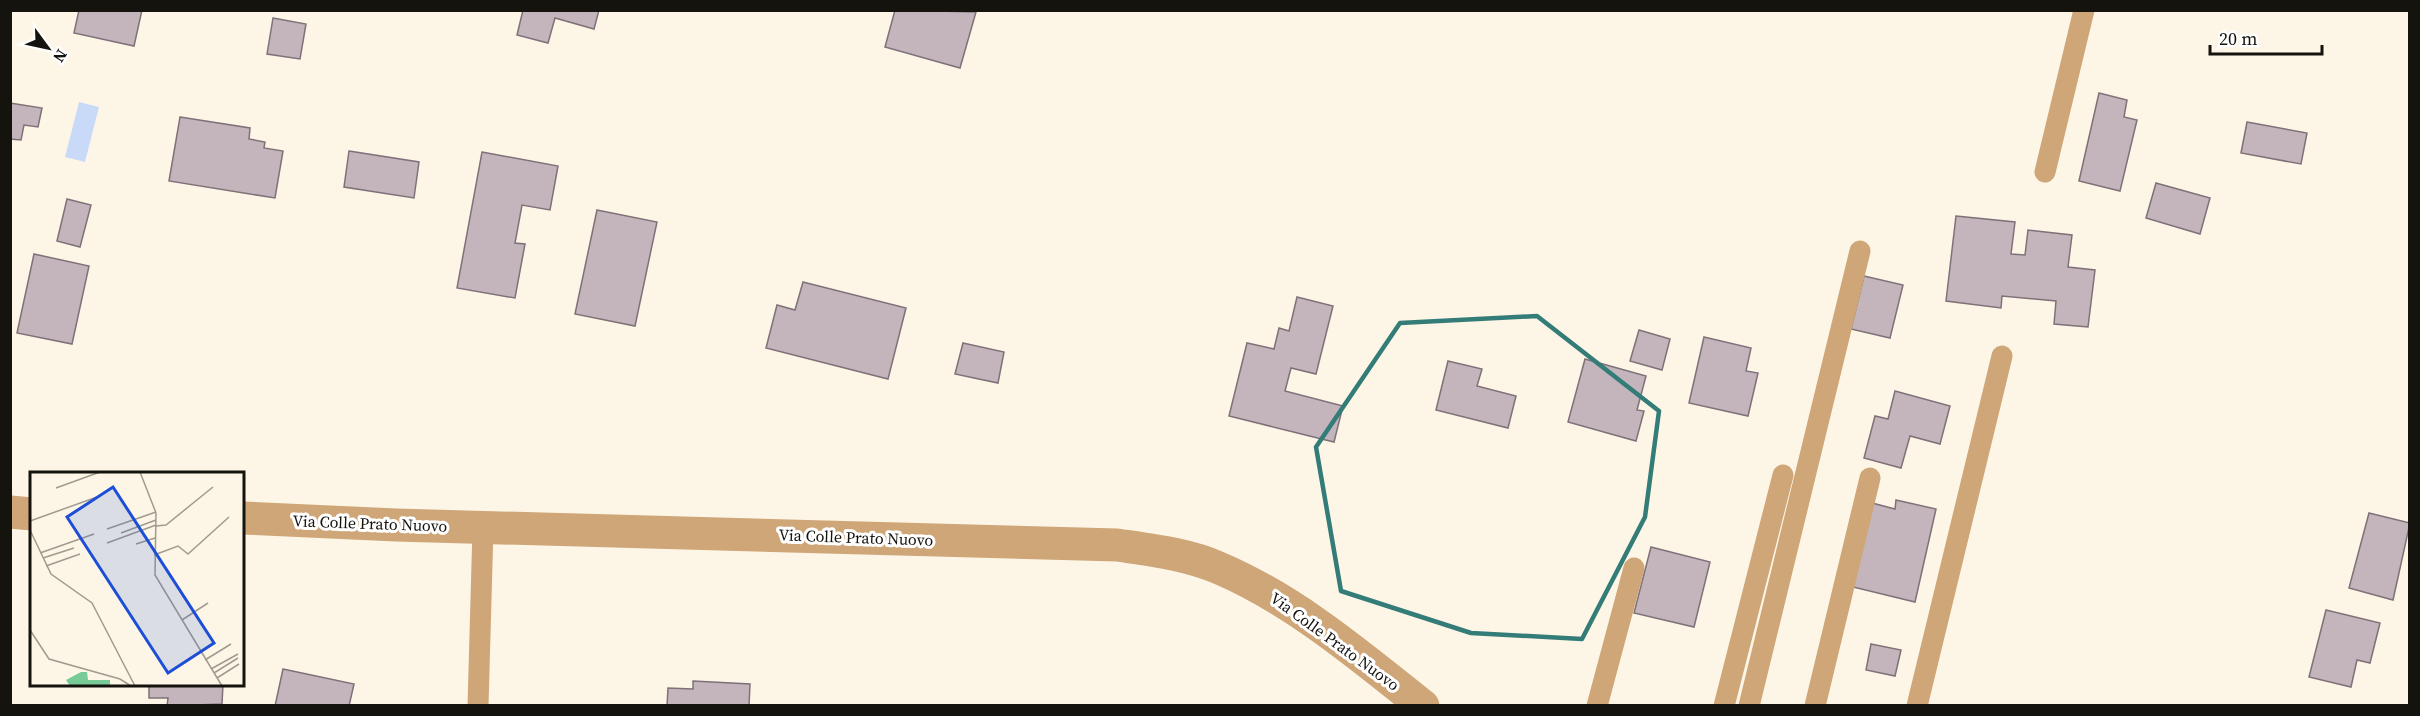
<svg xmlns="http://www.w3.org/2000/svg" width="2420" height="716" font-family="'Source Serif 4',serif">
<rect width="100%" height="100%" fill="#fdf6e7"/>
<path fill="#c9daf8" d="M79,102L99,107L85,162L65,157Z"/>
<path fill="#c4b5bd" stroke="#7f7178" stroke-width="1.5" d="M79,10H142L134,46L74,33Z
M523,10H599L594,29L555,18L548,43L517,35Z
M895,10L976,12L960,68L885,47Z
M273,18L306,24L300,59L267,54Z
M2099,93L2127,100L2124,117L2137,120L2120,191L2079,181Z
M10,103L42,108L38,127L24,125L21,140L10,139Z
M180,117L250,128L249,139L265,142L264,148L283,151L275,198L169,181Z
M2247,122L2307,133L2301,164L2241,153Z
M349,151L419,162L414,198L344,187Z
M482,152L558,166L550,210L522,205L515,243L525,244L515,298L457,288Z
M2156,183L2210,198L2200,234L2146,218Z
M67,199L91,205L80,247L57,241Z
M597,210L657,222L635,326L575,314Z
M1956,216L2015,222L2011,254L2025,255L2028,230L2072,235L2068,267L2095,270L2088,327L2054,324L2056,301L2002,296L2001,308L1946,301Z
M34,254L89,266L72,344L17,333Z
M1864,276L1903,285L1890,338L1851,329Z
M803,282L906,308L888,379L766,348L777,305L795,310Z
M1297,297L1333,306L1316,374L1291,368L1285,391L1343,406L1334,442L1229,416L1247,343L1274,349L1279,328L1289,331Z
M1639,330L1670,339L1662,370L1630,361Z
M1704,337L1751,348L1746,371L1758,373L1748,416L1689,403Z
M963,343L1004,352L998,383L955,374Z
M1585,359L1646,376L1637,410L1644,411L1636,441L1568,422Z
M1448,361L1482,369L1477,386L1516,396L1508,428L1436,410Z
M1895,391L1950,406L1940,444L1910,436L1901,468L1864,458L1875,416L1888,419Z
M1896,500L1936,509L1915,602L1853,587L1872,503L1895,509Z
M2369,513L2410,523L2393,600L2349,588Z
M1651,547L1710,562L1694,627L1634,613Z
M2326,610L2380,623L2370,663L2357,660L2351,687L2309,677Z
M1871,644L1901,650L1895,676L1866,670Z
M283,669L354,684L349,706H275Z
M693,681L750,684L749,706H667L668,688L693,689Z
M149,684H223L222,704L167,706L168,698H149Z"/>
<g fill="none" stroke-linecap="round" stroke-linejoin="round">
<path stroke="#cea678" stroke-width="21" d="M2045,172L2084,10
M478,706L483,528
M1597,706L1634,568
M1724,706L1783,475
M1749,706L1860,251
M1815,706L1870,478
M1917,706L2002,356"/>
<path stroke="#cea678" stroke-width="33" d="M10,512L32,514
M243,518L396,525L1117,545C1151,550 1187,554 1219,568C1294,600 1359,655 1423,706"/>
</g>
<path fill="none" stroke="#347c78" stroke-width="4.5" stroke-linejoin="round" d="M1537,316L1659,411L1645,517L1582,639L1471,633L1341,591L1316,447L1400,323Z"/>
<g text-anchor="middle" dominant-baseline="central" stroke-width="6" stroke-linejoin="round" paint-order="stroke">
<g font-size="16" fill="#15130e" stroke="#fff">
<text transform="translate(370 523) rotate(2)">Via Colle Prato Nuovo</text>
<text transform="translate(856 537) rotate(2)">Via Colle Prato Nuovo</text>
<text transform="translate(1335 641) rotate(36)">Via Colle Prato Nuovo</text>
</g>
</g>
<g transform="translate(30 472)">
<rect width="214" height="214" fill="#fdf6e7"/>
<path d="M51,200H57L58,208H80V214H40L36,208Z" fill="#78cb96"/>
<path fill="none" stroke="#a09b90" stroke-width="1.5" d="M110,0L126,41L125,103L192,214M26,16L70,0M0,49L67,25M126,54L136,53L183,15M77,57L126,40M0,58L21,102L62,131L105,214M91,61L126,48M77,71L126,53M106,72L125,66M10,81L64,62M124,83L148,74L158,82L199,45M13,86L44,76M16,94L50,82M152,148L178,131M0,158L19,187L90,207L101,214M175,188L201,172M181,197L208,182M184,201L208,186M187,206L209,192"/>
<path fill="#1d4ed8" fill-opacity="0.15" stroke="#1d4ed8" stroke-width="3" d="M83,15L184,171L138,201L37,45Z"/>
<rect width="214" height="214" fill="none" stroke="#15130e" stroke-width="3"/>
</g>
<rect width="2420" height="716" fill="none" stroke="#15130e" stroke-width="24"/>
<g transform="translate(48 48) rotate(123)" stroke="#ffffff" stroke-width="4.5" paint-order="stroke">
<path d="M0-4.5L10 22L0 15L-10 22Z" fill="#15130e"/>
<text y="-9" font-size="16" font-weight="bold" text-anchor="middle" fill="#15130e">N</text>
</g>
<path d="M2210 45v9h112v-9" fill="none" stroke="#15130e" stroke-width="3"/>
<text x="2219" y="45" font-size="18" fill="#15130e" stroke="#ffffff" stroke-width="4.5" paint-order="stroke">20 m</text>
</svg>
